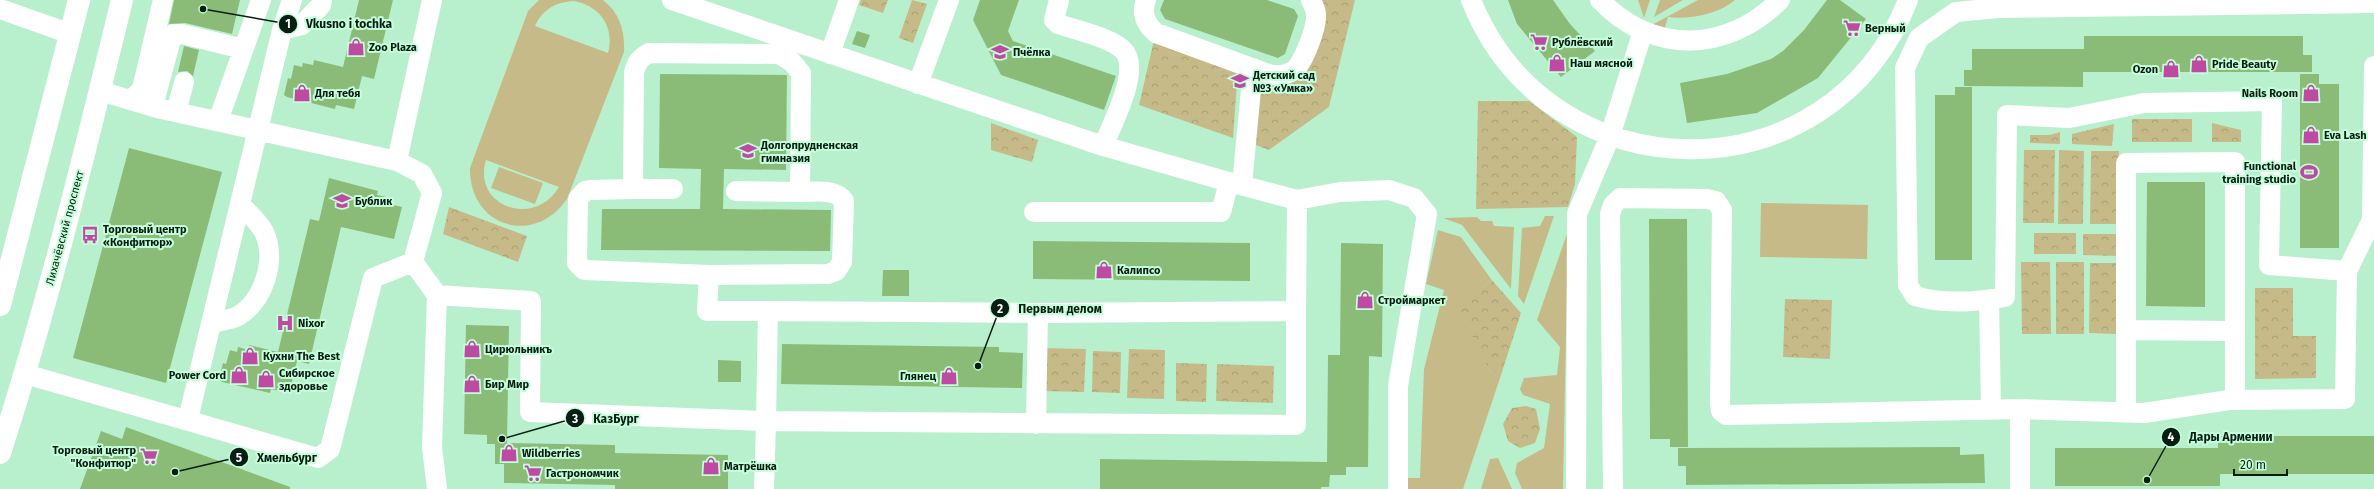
<svg xmlns="http://www.w3.org/2000/svg" width="2374" height="489" font-family="'Fira Sans',sans-serif">
<defs>
<pattern id="park-crowns" width="20" height="18" patternUnits="userSpaceOnUse"><rect width="20" height="18" fill="#c6bb88"/><path d="M2 6a3 3 0 1 1 6 0M12 15a3 3 0 1 1 6 0" fill="none" stroke="#a9a074"/></pattern>
</defs>
<rect width="100%" height="100%" fill="#b8f0ce"/>
<path fill="#c6bb88" fill-rule="evenodd" d="M539,0H603C620,13 625,31 624,52L567,199C534,247 469,227 470,168L528,11ZM574,1C600,6 615,27 608,53L535,26C543,9 556,2 574,1ZM486,160L559,187C534,229 472,206 486,160Z
M1638,0H1650L1644,18Z
M1660,0H1683L1654,17Z
M1698,0H1735C1719,14 1689,20 1668,17L1664,31L1650,26Z
M499,167L543,183L535,204L491,188Z
M1761,203L1868,205L1867,259L1760,257Z
M1545,216H1554L1524,304L1518,296L1522,228L1540,226Z
M1477,217L1481,221H1492L1494,226L1514,227L1511,289L1462,225L1443,218Z
M1438,230L1461,237L1491,279L1461,310L1490,372H1502L1463,489H1407L1405,478H1420L1424,369L1444,290L1426,284Z
M1568,231L1563,489H1522L1515,473L1517,463L1544,448L1550,404L1523,395L1520,389L1524,378L1557,375L1560,347L1537,320Z
M1498,458L1512,489H1481L1490,459Z"/>
<path fill="url(#park-crowns)" d="M861,0H888L883,13L859,5Z
M912,0L927,4L913,43L899,38Z
M1317,0H1355L1329,107L1269,150L1253,144L1261,83L1288,79Z
M1154,40L1238,69L1233,138L1139,105Z
M1478,101H1529L1577,137L1575,184L1568,207L1476,209Z
M2132,119H2192V142H2132Z
M991,123L1038,140L1032,162L991,150Z
M2212,123L2241,130V142H2212Z
M2114,124L2112,146L2072,144V134Z
M2060,132V144L2030,143V135H2050Z
M2024,150H2055L2054,223H2023Z
M2059,150L2084,151L2083,224H2058Z
M2091,151H2119L2118,224H2090Z
M449,207L527,236L518,262L443,234Z
M2034,233H2076V254H2034Z
M2083,234H2119V256L2083,255Z
M2021,262H2050L2051,334H2022Z
M2056,262H2084V334H2056Z
M2090,263H2117L2116,334L2089,333Z
M1491,279L1521,313L1502,372H1490L1460,310Z
M2255,288H2293V336H2316V378L2255,379Z
M1785,299L1832,300L1830,359L1783,357Z
M1042,348L1086,349L1084,392L1041,391Z
M1129,349L1165,350L1164,399L1127,398Z
M1093,351L1121,352L1120,393L1092,392Z
M1176,363L1207,364L1206,402L1176,401Z
M1217,364L1274,366L1273,403L1216,401Z
M1526,406L1536,409L1540,429L1535,443L1520,448L1508,441L1503,424L1512,408Z"/>
<path fill="#8abc78" d="M174,0H240L232,34L185,23L169,24Z
M359,0H393L374,79L362,76L354,109L336,105L335,109L287,97L284,95L288,78L291,79L294,65L302,67L303,63L313,65L314,60L343,67Z
M980,0H1019L1008,31L1013,41L1116,76L1104,110L1001,75L973,20Z
M1164,0H1267L1294,9L1298,16L1285,54L1278,58L1165,19L1160,10Z
M1508,0H1553L1570,24L1595,51L1561,77L1517,24Z
M1827,0H1840L1866,19L1818,78L1757,113L1687,123L1680,83L1727,74L1771,59L1783,51L1804,30Z
M857,31L870,35L865,48L852,44Z
M2084,36H2303V55H2312V72H2083V87L1964,86V70H1972V49H2084Z
M184,46L199,50L193,76L187,71L178,72Z
M660,74L787,75L786,170L724,169L723,209L831,210L830,251L601,250L602,209H700L701,169L659,168Z
M2300,74H2319V84H2339V248H2300Z
M1955,87H1972V260H1935V95H1955Z
M129,148L222,172L166,383L73,358Z
M329,178L378,191L377,195L386,197L385,203L402,207L394,239L341,227L309,364L297,361L289,393L271,389L270,393L222,382L219,379L223,363L226,364L230,350L237,352L238,347L248,350L249,345L278,352L310,219L319,221Z
M2147,182H2205V307L2146,306Z
M1649,219H1687L1688,447H1670V439H1650Z
M1033,241L1250,243V281L1033,279Z
M1341,243L1383,244L1382,357L1369,356L1368,467H1346V475H1330L1329,487H1321V489H1100V459L1327,462L1328,355H1340Z
M883,270H909V296H882Z
M466,325L509,326L507,443L615,445V453L728,455V489H615V485L504,483V464H495V444H487V435L464,434Z
M782,344L999,347V352L1023,353L1022,388L781,384Z
M718,360L741,361V382H718Z
M126,427L290,487V489H80L101,431L122,439Z
M2218,436H2374V474H2220V486H2055V448H2218Z
M1960,447V455L1984,454L1985,483L1686,485V466H1678V448Z"/>
<g fill="none" stroke-linecap="round" stroke-linejoin="round">
<path stroke="#fff" stroke-width="20" d="M672,0L1103,146L1229,182L1297,200L1340,192L1389,190L1414,198L1427,214L1398,386V489
M1059,0L1054,20L1058,24C1076,30 1108,37 1122,49C1143,67 1112,124 1103,146
M1146,0C1141,13 1145,24 1156,33L1268,74C1277,76 1285,76 1293,71C1303,65 1317,27 1316,15C1316,9 1313,5 1311,0
M1471,0C1550,198 1831,200 1908,0
M1600,0C1652,55 1727,53 1780,0
M0,9L71,34
M282,30L302,25L321,5L322,0
M830,54L849,0
M918,84L949,0
M131,100L142,89L163,0
M153,106L170,43L174,34H182L243,49
M176,112L184,82
M218,121L261,0
M397,161L432,0
M1242,185L1253,68
M633,189H673
M736,191L800,192
M1034,212H1221L1229,182
M413,262L437,295L531,301L530,412L766,421L764,489
M2347,271L2372,220L2374,66
M709,275L828,274L836,271L842,262L844,201C835,188 814,192 800,192L801,73L792,62L779,54L649,53C640,58 636,63 634,73L633,189L590,190L585,191L578,199L577,263L584,270L709,275L707,311H768
M1989,300L1991,410
M1296,311V425L766,421L768,311L1038,313L1296,311L1297,200
M211,323C219,321 231,320 238,316C264,301 277,259 264,232C259,222 247,212 240,204
M2126,330L2235,331
M25,374L318,458L330,449L373,278L413,262L432,193L422,174L397,161L157,108L100,91
M2126,412V163L2235,162V400
M188,419L282,30L292,0
M1036,424L1038,313
M437,489L432,447L437,295
M1576,489L1577,214L1610,136L1643,31
M1613,489L1610,214L1613,205L1620,198L1707,199L1716,201L1722,210L1720,404L1721,411L1726,415L2020,409L2144,413L2229,400L2345,399L2347,271L2269,265L2272,101L2144,103L2069,118L2007,115L2005,297C1977,302 1942,304 1915,296L1908,285L1905,68L1919,38L1956,12L1998,8L2374,3
M2020,489V409"/>
<path stroke="#fff" stroke-width="22" d="M0,305L79,0
M0,453C48,304 85,152 122,0"/>
</g>
<defs>
<g id="supermarket-bare" transform="scale(1.38)"><path d="M-6-5.5h2.5l.6 2H6L4.5 2H-2.5L-4.4-4H-6ZM-1.5 3.2a1.3 1.3 0 1 0 .1 0ZM3 3.2a1.3 1.3 0 1 0 .1 0Z" fill="#be4aa3" stroke="#c5fedb" stroke-width="2.5" paint-order="stroke"/></g>
<g id="shop-bare" transform="scale(1.38)"><path d="M-5-2.5h2.3a2.7 3.5 0 0 1 5.4 0H5L5.5 6h-11ZM-1.5-2.5h3a1.5 2.3 0 0 0-3 0Z" fill="#be4aa3" stroke="#c5fedb" stroke-width="2.5" paint-order="stroke"/></g>
<g id="school-bare" transform="scale(1.38)"><path d="M0-5L7-2L0 1L-7-2ZM-4 1L0 2.5L4 1V4Q0 6-4 4Z" fill="#be4aa3" stroke="#c5fedb" stroke-width="2.5" paint-order="stroke"/></g>
<g id="stadium-bare" transform="scale(1.38)"><path d="M0-5a6.5 5 0 1 0 0 10a6.5 5 0 1 0 0-10ZM-3.5-1.8h7v3.6h-7Z" fill="#be4aa3" stroke="#c5fedb" stroke-width="2.5" paint-order="stroke"/></g>
<g id="bus-bare" transform="scale(1.38)"><path d="M-5-6H5V4H4V6H2V4H-2V6H-4V4H-5ZM-3.5-4V0h7V-4ZM-3.5 1.2v1.5H-2V1.2ZM2 1.2v1.5H3.5V1.2Z" fill="#be4aa3" stroke="#c5fedb" stroke-width="2.5" paint-order="stroke"/></g>
<g id="hospital-bare" transform="scale(1.38)"><path d="M-5-5h3v3.5h4V-5h3V5h-3V1.5h-4V5h-3Z" fill="#be4aa3" stroke="#c5fedb" stroke-width="2.5" paint-order="stroke"/></g>
</defs>
<g fill-rule="evenodd">
<use href="#supermarket-bare" x="1852" y="28"/>
<use href="#supermarket-bare" x="1539" y="42"/>
<use href="#shop-bare" x="356" y="47"/>
<use href="#school-bare" x="1000" y="52"/>
<use href="#shop-bare" x="1557" y="63"/>
<use href="#shop-bare" x="2199" y="64"/>
<use href="#shop-bare" x="2171" y="69"/>
<use href="#school-bare" x="1240" y="81"/>
<use href="#shop-bare" x="302" y="93"/>
<use href="#shop-bare" x="2311" y="93"/>
<use href="#shop-bare" x="2311" y="135"/>
<use href="#school-bare" x="748" y="151"/>
<use href="#stadium-bare" x="2309" y="172"/>
<use href="#school-bare" x="342" y="201"/>
<use href="#bus-bare" x="90" y="235"/>
<use href="#shop-bare" x="1104" y="270"/>
<use href="#shop-bare" x="1365" y="300"/>
<use href="#hospital-bare" x="285" y="323"/>
<use href="#shop-bare" x="472" y="349"/>
<use href="#shop-bare" x="250" y="356"/>
<use href="#shop-bare" x="239" y="375"/>
<use href="#shop-bare" x="949" y="376"/>
<use href="#shop-bare" x="266" y="379"/>
<use href="#shop-bare" x="472" y="384"/>
<use href="#shop-bare" x="509" y="453"/>
<use href="#supermarket-bare" x="149" y="456"/>
<use href="#shop-bare" x="711" y="466"/>
<use href="#supermarket-bare" x="533" y="473"/>
</g>
<g text-anchor="middle" dominant-baseline="central" stroke-width="4" stroke-linejoin="round" paint-order="stroke">
<g font-size="11" font-weight="bold" fill="#081e12" stroke="#c5fedb" text-anchor="start">
<text x="1865" y="28">Верный</text>
<text x="1552" y="42">Рублёвский</text>
<text x="369" y="47">Zoo Plaza</text>
<text x="1013" y="52">Пчёлка</text>
<text x="1570" y="63">Наш мясной</text>
<text x="2212" y="64">Pride Beauty</text>
<text x="2158" y="69" text-anchor="end">Ozon</text>
<text x="1253" y="75">Детский сад<tspan x="1253" dy="13">№3 «Умка»</tspan></text>
<text x="315" y="93">Для тебя</text>
<text x="2298" y="93" text-anchor="end">Nails Room</text>
<text x="2324" y="135">Eva Lash</text>
<text x="761" y="145">Долгопрудненская<tspan x="761" dy="13">гимназия</tspan></text>
<text x="2296" y="166" text-anchor="end">Functional<tspan x="2296" dy="13">training studio</tspan></text>
<text x="355" y="201">Бублик</text>
<text x="103" y="229">Торговый центр<tspan x="103" dy="13">«Конфитюр»</tspan></text>
<text x="1117" y="270">Калипсо</text>
<text x="1378" y="300">Строймаркет</text>
<text x="298" y="323">Nixor</text>
<text x="485" y="349">Цирюльникъ</text>
<text x="263" y="356">Кухни The Best</text>
<text x="279" y="373">Сибирское<tspan x="279" dy="13">здоровье</tspan></text>
<text x="226" y="375" text-anchor="end">Power Cord</text>
<text x="936" y="376" text-anchor="end">Глянец</text>
<text x="485" y="384">Бир Мир</text>
<text x="136" y="450" text-anchor="end">Торговый центр<tspan x="136" dy="13">"Конфитюр"</tspan></text>
<text x="522" y="453">Wildberries</text>
<text x="724" y="466">Матрёшка</text>
<text x="546" y="473">Гастрономчик</text>
</g>
<g font-size="11" fill="#081e12" stroke="#c5fedb">
<text transform="translate(65 228) rotate(-75)">Лихачёвский проспект</text>
</g>
</g>
<path fill="none" stroke="#081e12" stroke-width="1.5" d="M203 9L288 24M978 366L1000 308M502 439L575 418M2147 480L2171 437M175 472L239 457"/>
<g fill="#081e12" stroke="#c5fedb" stroke-width="1.5">
<circle cx="203" cy="9" r="4"/>
<circle cx="978" cy="366" r="4"/>
<circle cx="502" cy="439" r="4"/>
<circle cx="2147" cy="480" r="4"/>
<circle cx="175" cy="472" r="4"/>
<circle cx="288" cy="24" r="10"/>
<circle cx="1000" cy="308" r="10"/>
<circle cx="575" cy="418" r="10"/>
<circle cx="2171" cy="437" r="10"/>
<circle cx="239" cy="457" r="10"/>
</g>
<g font-size="12" text-anchor="middle" font-weight="bold" fill="#fff">
<text x="288" y="28">1</text>
<text x="1000" y="313">2</text>
<text x="575" y="423">3</text>
<text x="2171" y="441">4</text>
<text x="239" y="462">5</text>
</g>
<g font-size="12" text-anchor="middle" font-weight="bold" fill="#081e12" stroke="#c5fedb" stroke-width="4" stroke-linejoin="round" paint-order="stroke">
<text x="349" y="28">Vkusno i tochka</text>
<text x="1060" y="313">Первым делом</text>
<text x="616" y="423">КазБург</text>
<text x="2231" y="441">Дары Армении</text>
<text x="287" y="462">Хмельбург</text>
</g>
<path d="M2234 469v6h53v-6" fill="none" stroke="#081e12" stroke-width="2"/>
<text x="2240" y="469" font-size="12" fill="#081e12" stroke="#c5fedb" stroke-width="3" paint-order="stroke">20 m</text>
</svg>
